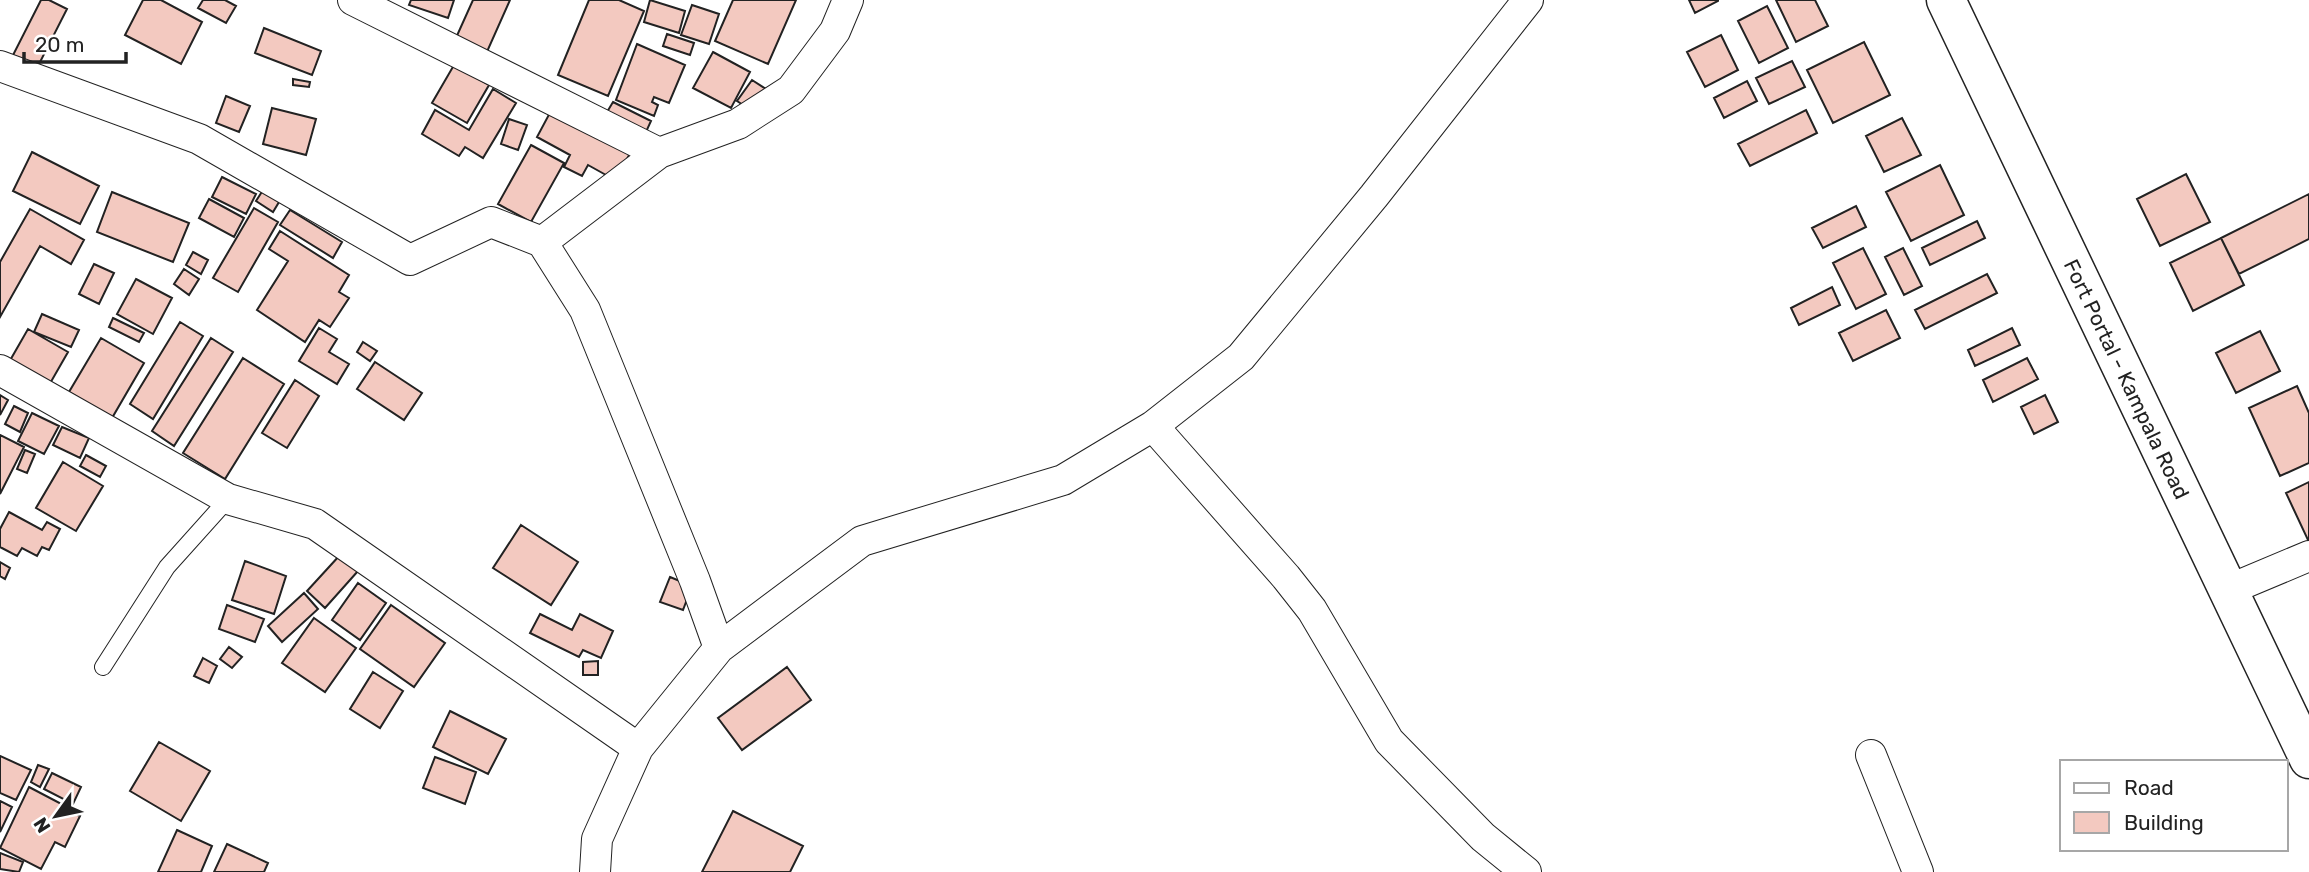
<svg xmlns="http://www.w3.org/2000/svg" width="2309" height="872" font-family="Rubik,sans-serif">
<rect width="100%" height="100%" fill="#fff"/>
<path fill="#f3c9c0" stroke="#222" stroke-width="2" d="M41,0H49L67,9L34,74L10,61Z
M143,0H161L202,22L181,64L125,35Z
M203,0H225L236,6L226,23L198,8Z
M411,0H454L448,18L409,5Z
M473,0H510L486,54L455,40Z
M589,0H619L644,11L608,96L558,75Z
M650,0L685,11L679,33L644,22Z
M733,0H796L768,64L715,41Z
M1689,0H1718V1L1695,13Z
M1776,0H1815L1828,26L1796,42Z
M692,5L719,14L709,44L681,35Z
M1767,6L1788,48L1759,63L1738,21Z
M264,28L321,51L312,75L255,53Z
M667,34L694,43L690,55L663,46Z
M1721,35L1738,70L1705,87L1687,52Z
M1864,42L1890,95L1833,123L1807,70Z
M637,44L685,65L669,103L654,97L652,102L658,105L654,116L616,100Z
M713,52L750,72L731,108L693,88Z
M1792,61L1805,87L1769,104L1756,78Z
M454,65L489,85L467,123L432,103Z
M293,79L310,82L309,87L293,85Z
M752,80L766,89L751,110L737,101Z
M1747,81L1757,101L1724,118L1714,98Z
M493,89L516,103L483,158L465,147L459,156L422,134L435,110L469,130Z
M226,96L250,106L239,132L216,123Z
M613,102L651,121L646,132L607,112Z
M553,107L632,150L615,180L588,165L582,176L564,167L570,155L537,137Z
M272,108L316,119L306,155L263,144Z
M1806,110L1817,133L1750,166L1738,144Z
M1902,118L1921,155L1884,172L1866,136Z
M509,119L527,125L518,150L501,144Z
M531,145L564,163L531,222L498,204Z
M32,152L99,186L80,224L13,191Z
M1940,165L1964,215L1911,241L1886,192Z
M2186,174L2210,222L2160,246L2137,199Z
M222,177L256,194L246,214L212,197Z
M265,187L282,197L273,212L256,201Z
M112,192L189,223L173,262L97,232Z
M2309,194V239L2239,274L2221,238Z
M209,199L244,218L234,237L199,218Z
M1856,206L1866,227L1823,248L1812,228Z
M254,208L278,222L238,292L213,278Z
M30,209L84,240L71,264L40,246L0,317V262Z
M290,210L342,242L333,258L280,225Z
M1977,221L1985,238L1930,265L1922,248Z
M280,231L349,275L339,292L349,298L330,327L319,320L305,342L257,310L288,261L269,249Z
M2221,238L2244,285L2193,311L2170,263Z
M1863,248L1886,294L1856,309L1833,263Z
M1903,248L1922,286L1904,295L1885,257Z
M193,252L208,260L201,274L186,265Z
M94,264L114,273L99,304L79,294Z
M184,269L199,279L189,295L174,284Z
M1987,274L1997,293L1925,329L1915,310Z
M136,279L172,298L153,334L117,314Z
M1832,287L1840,305L1799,325L1791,308Z
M1886,310L1900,338L1853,361L1839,333Z
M42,314L79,330L71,347L34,332Z
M113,318L144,333L139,342L109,327Z
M180,322L203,336L153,419L130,404Z
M319,328L337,339L329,352L349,364L337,384L299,361Z
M2012,328L2020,345L1975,366L1968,350Z
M28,329L68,352L48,387L8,364Z
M2260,331L2280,371L2236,393L2216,353Z
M101,338L144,363L112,418L69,392Z
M211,338L233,352L174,446L152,431Z
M363,342L377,351L370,361L357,352Z
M243,358L284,384L225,479L183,453Z
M2027,358L2038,379L1993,402L1983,380Z
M375,362L422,393L404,420L357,389Z
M295,380L319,396L287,448L262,433Z
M2297,386L2309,413V463L2280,476L2249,408Z
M0,395L8,400L0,415Z
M2045,395L2058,422L2034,434L2021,407Z
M14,406L28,413L20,432L5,424Z
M32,413L59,426L44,454L18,441Z
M62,427L89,438L80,458L53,445Z
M0,435L24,447L0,494Z
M25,450L35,454L27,473L17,469Z
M86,455L106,466L100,477L80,466Z
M63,462L103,486L76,531L36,508Z
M2309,482V542L2286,493Z
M9,512L42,530L47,522L60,529L49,550L42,547L37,556L22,548L17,556L0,547V529Z
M521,525L578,562L551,605L493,568Z
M340,555L358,571L325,608L307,591Z
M245,561L286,576L274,614L232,600Z
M0,562L10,568L5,579L0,576Z
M670,577L692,586L683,610L660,602Z
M358,583L386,603L360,640L332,620Z
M304,593L318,609L282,642L268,626Z
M227,605L264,619L255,642L219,629Z
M391,605L445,643L414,687L360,649Z
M540,614L572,630L580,614L613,631L601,658L583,650L579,657L530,633Z
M314,618L356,648L325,692L282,663Z
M229,647L242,657L232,668L220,659Z
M203,658L217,666L209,683L194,676Z
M598,661V675H583V662Z
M787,667L811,700L742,750L718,718Z
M373,672L403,691L380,728L350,709Z
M450,711L506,739L488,774L433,747Z
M159,742L210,771L181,821L130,791Z
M0,756L31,770L16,800L0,793Z
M435,757L476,772L465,804L423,788Z
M38,765L49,769L40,787L31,782Z
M52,773L81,787L73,804L44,789Z
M29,787L71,809L70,812L80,816L65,847L55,842L41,869L0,848Z
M0,801L12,807L0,832Z
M733,811L803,846L790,872H702Z
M177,830L212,846L201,872H158Z
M227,844L268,863L264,872H214Z
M0,853L23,862L19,872L0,869Z"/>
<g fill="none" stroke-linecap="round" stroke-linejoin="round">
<g stroke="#222" stroke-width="18">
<path id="lane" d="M103,667L167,567L228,499"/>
</g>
<g stroke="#222" stroke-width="32">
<path id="street" d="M353,0L659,153
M0,66L199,139L410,260L491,222L542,242L585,310L695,581L719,648
M542,242L659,153L738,124L791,90L835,31L848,0
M0,370L228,499L315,524L638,748
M1153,426L1286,577L1312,610L1389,741L1483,837L1526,872
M2228,590L2309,556
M1871,755L1918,872
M595,872L597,839L638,748L719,648L862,541L1063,480L1153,426L1241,357L1374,196L1528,0"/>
</g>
<g stroke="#222" stroke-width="41">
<g id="primary">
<path id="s1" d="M1946,0L2309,759"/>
</g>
</g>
<use href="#lane" stroke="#fff" stroke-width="16"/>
<use href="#street" stroke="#fff" stroke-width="30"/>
<use href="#primary" stroke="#fff" stroke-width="38"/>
</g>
<g text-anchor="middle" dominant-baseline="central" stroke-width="5" stroke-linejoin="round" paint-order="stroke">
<g font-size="21" fill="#222" stroke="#fff">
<text stroke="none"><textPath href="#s1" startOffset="420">Fort Portal - Kampala Road</textPath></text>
</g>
</g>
<rect x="2060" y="760" width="228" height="91" fill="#ffffff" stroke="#a7a7a7" stroke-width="2"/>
<rect x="2074" y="783" width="35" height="10" fill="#ffffff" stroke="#a7a7a7" stroke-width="2"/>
<text x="2124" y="795" font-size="21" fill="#222222">Road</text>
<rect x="2074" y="812" width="35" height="21" fill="#f3c9c0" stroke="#a7a7a7" stroke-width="2"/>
<text x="2124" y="830" font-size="21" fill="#222222">Building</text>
<g transform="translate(56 816) rotate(237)" stroke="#ffffff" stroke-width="5" paint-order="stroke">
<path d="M0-5L12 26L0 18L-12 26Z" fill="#222222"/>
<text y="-10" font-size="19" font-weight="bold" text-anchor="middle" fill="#222222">N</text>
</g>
<path d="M24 52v10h102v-10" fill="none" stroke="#222222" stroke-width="3.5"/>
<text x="35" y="52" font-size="21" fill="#222222" stroke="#ffffff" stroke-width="5" paint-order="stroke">20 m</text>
</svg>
